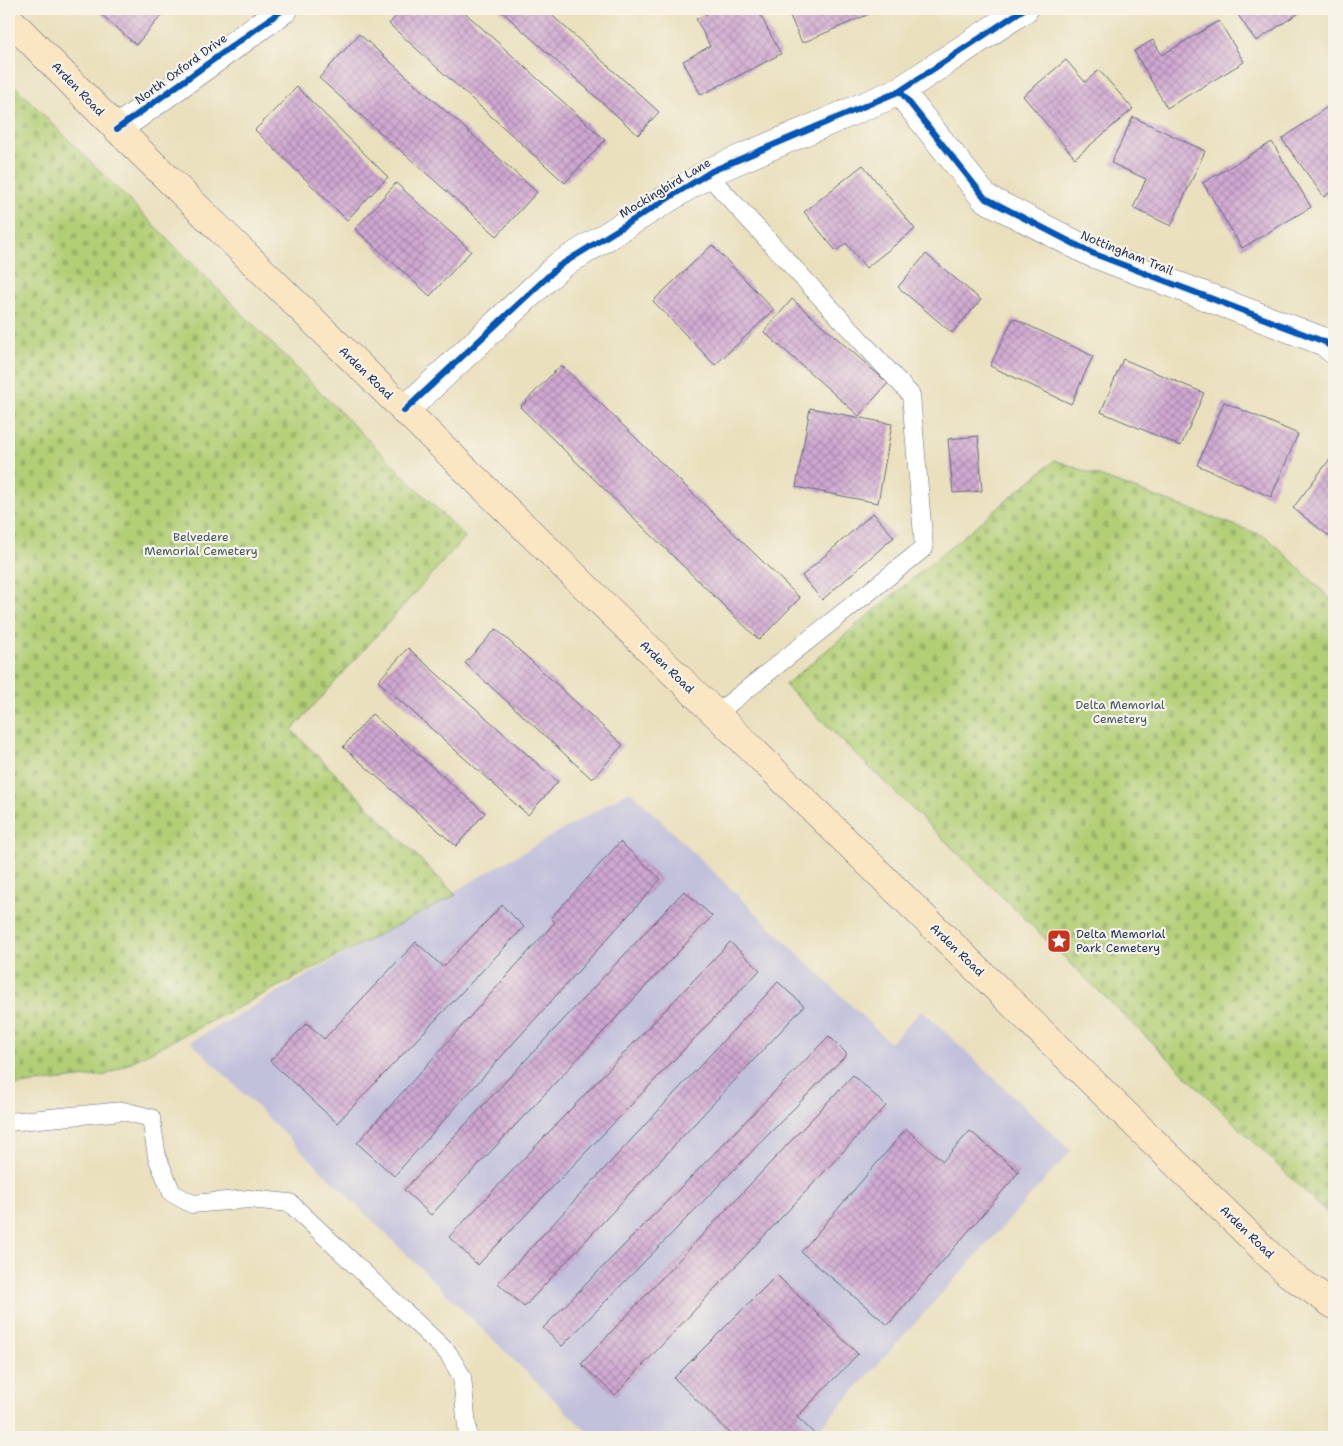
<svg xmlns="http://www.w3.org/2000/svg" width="1343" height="1446" font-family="'Shantell Sans',sans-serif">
<defs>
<pattern id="cemetery-stones" width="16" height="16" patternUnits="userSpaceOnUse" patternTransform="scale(1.25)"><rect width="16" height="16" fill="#b2cf76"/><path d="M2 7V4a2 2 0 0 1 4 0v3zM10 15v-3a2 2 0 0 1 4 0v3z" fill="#98b268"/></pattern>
<pattern id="building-cross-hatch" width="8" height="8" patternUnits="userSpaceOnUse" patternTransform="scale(1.25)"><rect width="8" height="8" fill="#d0a8d1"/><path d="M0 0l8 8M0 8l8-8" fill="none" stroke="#a889ad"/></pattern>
</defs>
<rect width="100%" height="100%" fill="#f7f3e8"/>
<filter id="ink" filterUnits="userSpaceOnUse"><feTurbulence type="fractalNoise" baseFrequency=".02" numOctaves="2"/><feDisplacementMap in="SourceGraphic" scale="10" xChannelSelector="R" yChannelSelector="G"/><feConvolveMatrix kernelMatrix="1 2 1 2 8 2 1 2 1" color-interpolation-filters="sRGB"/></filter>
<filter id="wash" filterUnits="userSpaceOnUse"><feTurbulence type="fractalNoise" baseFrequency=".0096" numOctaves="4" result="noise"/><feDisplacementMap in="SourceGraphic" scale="20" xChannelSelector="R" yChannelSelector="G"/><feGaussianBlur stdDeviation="1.12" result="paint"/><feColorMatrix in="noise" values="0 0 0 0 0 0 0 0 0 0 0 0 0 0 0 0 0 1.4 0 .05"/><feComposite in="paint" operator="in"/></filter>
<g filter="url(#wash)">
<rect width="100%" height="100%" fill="#eae0bd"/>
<path fill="#c2c1dc" d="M630,791L890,1043L922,1010L1071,1151L812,1437H592L191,1042Z"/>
<path fill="url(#cemetery-stones)" stroke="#667f6a" d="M9,80L465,537L292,730L456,895L106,1075L9,1086Z
M1055,460L1267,537L1334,602V1220L785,685Z"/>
<g id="blocks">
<path fill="url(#building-cross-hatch)" d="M104,9H167L136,45L100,13Z
M403,9H461L605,140L565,183L389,24Z
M499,9H545L659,112L638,135Z
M717,9H757L781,54L701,95L683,61L710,46L696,19Z
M787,9H873L874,12L802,43Z
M1234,9H1305L1256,41Z
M1219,21L1244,62L1167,108L1134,51L1153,40L1162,55Z
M359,34L537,192L497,236L319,78Z
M1066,60L1085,82L1099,70L1133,109L1075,158L1023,96Z
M297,87L388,177L347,220L255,130Z
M1334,102V189L1324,197L1282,139Z
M1133,117L1205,151L1171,226L1133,208L1146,179L1111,163Z
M1272,142L1311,207L1242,248L1203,183Z
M863,165L915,229L866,268L846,243L836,251L804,212Z
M396,183L471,251L430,296L355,229Z
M712,245L774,310L715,365L653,301Z
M926,254L981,300L952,333L898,287Z
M792,299L888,383L859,416L764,332Z
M1013,318L1093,356L1071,404L990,366Z
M1123,359L1204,393L1181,446L1101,412Z
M561,365L800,598L759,640L520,407Z
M1224,402L1298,434L1271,497L1197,465Z
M810,408L892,424L878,503L796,487Z
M978,436L982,491L953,493L948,439Z
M1330,459L1334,462V540L1293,508Z
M873,513L894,537L822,600L802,576Z
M496,629L623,745L592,779L465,663Z
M408,648L558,782L528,815L378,681Z
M372,714L485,813L456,846L343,747Z
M620,842L661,879L394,1176L357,1143L555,922L551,918Z
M684,891L712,916L431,1215L404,1190Z
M502,905L524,927L337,1123L270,1061L307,1023L324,1039L416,942L443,967Z
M730,942L760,970L478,1265L449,1237Z
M778,982L804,1006L524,1307L498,1283Z
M829,1036L847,1054L562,1346L543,1328Z
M853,1075L886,1106L615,1395L581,1364Z
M906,1129L943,1161L970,1131L1019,1172L888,1325L801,1252Z
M777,1275L858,1354L797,1417L818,1437H734L674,1378Z"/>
</g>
</g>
<g filter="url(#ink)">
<use href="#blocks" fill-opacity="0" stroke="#636d7f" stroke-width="1"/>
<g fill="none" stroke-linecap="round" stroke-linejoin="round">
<g stroke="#636d7f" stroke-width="19">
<path id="service" d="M707,174L911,395L924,548L716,714
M9,1122L123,1111L151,1118L157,1157L172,1193L192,1204L249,1199L290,1203L448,1353L462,1377L468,1437"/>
</g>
<g stroke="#636d7f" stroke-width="29">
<path id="minor" d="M900,91L985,198L1092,253L1325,342L1334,350
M117,129L284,9
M404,411L559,266L712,171L900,91L1024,9"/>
</g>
<g stroke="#636d7f" stroke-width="29">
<path id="secondary" d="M9,19L117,129L1288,1273L1334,1305"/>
</g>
<use href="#service" stroke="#fff" stroke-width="18"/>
<use href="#minor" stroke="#fff" stroke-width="28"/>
<use href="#secondary" stroke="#fbe6c4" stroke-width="28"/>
<g stroke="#f7f3e8" stroke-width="9">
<path id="cycleway" d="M900,91L985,198L1092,253L1325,342L1334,350
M117,129L284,9
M404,411L559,266L712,171L900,91L1024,9"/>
</g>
<use href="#cycleway" stroke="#0057b8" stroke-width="6"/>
</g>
</g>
<defs>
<g id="sight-square" transform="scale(1.25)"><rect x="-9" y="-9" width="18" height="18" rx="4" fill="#c8321e" stroke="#f7f3e8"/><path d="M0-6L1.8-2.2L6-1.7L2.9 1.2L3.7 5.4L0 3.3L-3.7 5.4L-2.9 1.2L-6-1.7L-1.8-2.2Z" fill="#fff"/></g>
</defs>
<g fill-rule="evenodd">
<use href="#sight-square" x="1059" y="941"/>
</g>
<g text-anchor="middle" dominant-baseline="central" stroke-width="4.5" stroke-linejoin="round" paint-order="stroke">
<g font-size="12" fill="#1b2f5e" stroke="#f7f3e8">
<text transform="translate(181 69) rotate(-36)">North Oxford Drive</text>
<text transform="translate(78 89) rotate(46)">Arden Road</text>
<text transform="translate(665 188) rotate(-31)">Mockingbird Lane</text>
<text transform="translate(1127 253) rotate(22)">Nottingham Trail</text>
<text transform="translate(366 373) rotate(44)">Arden Road</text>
<text transform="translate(667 667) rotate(44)">Arden Road</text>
<text transform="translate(957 950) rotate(44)">Arden Road</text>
<text transform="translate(1247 1232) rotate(44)">Arden Road</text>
</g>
<g font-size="12" fill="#415764" stroke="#f7f3e8">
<text x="201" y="537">Belvedere<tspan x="201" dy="14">Memorial Cemetery</tspan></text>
<text x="1120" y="705">Delta Memorial<tspan x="1120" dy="14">Cemetery</tspan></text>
</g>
<g font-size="12" fill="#1b2f5e" stroke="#f7f3e8" text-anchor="start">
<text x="1076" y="934">Delta Memorial<tspan x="1076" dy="14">Park Cemetery</tspan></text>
</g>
</g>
<rect width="1343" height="1446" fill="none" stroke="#f7f3e8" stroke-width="30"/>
</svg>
